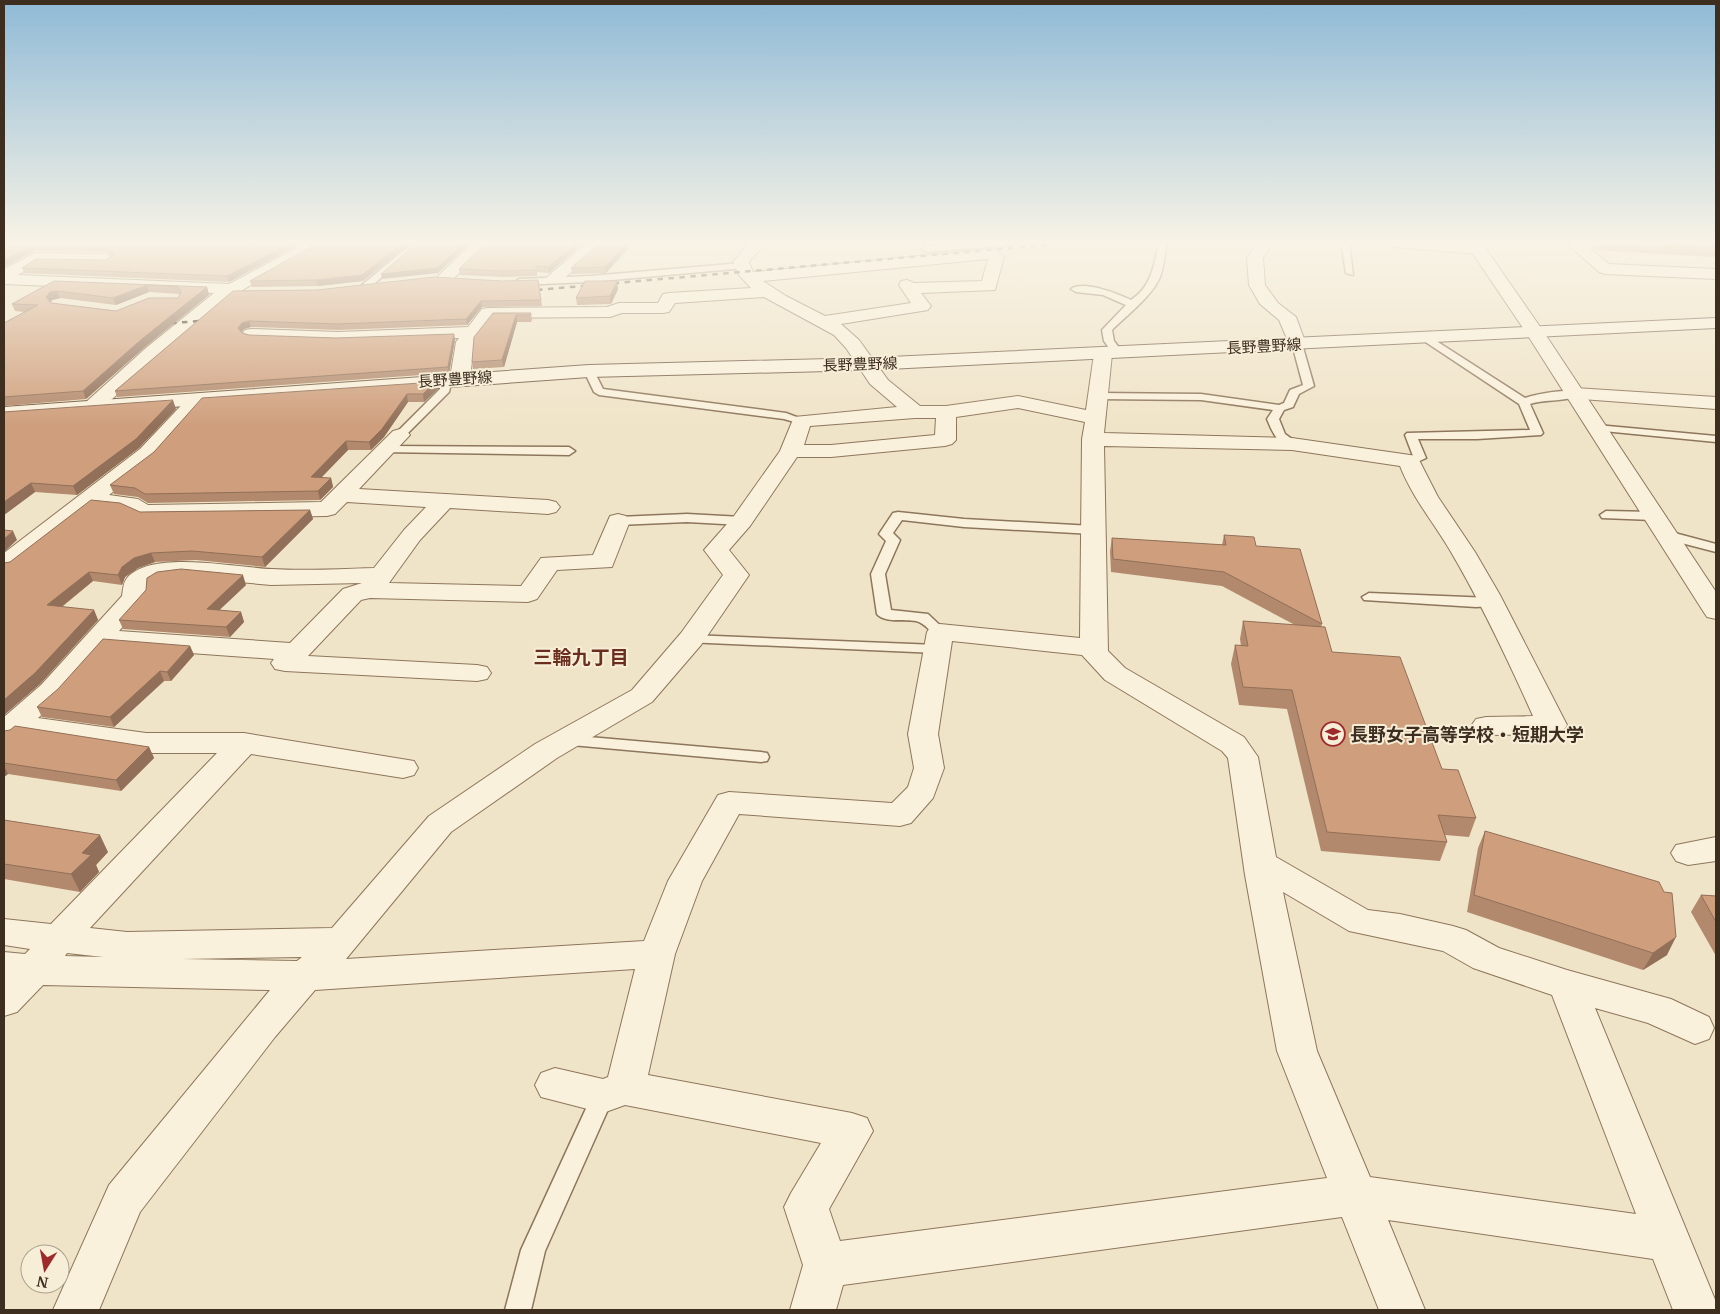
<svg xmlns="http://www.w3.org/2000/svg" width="1720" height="1314" font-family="Merriweather,'Noto Sans JP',serif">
<rect width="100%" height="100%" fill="#f0e4c8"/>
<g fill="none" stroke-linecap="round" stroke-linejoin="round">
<g stroke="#8d765c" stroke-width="3">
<path id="service" d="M414,242H423L368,289H362V285Z
M983,242H1015L1011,245L926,252L922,249L926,246Z
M1159,242H1167C1165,253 1164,266 1160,277C1153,295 1126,316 1112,330L1114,341L1123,353L1114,355L1104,341L1102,330L1126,305L1103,295L1076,292L1071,289C1084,280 1118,294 1131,300C1152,286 1154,265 1159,242Z
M1341,242H1349L1353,275L1346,273Z
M742,263L745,264V268L590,282L519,285L515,282L519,279L590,276Z
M1421,335H1427L1525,398C1536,394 1572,387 1580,394C1572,402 1543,399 1530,404L1543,433L1541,435L1477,439H1418L1426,458L1413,464H1405V458L1413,456L1405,435L1407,433L1530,430L1519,404L1421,339Z
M1297,341L1302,344L1314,386L1299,394L1293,407L1284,410L1279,419L1285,434L1296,442V446C1279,450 1272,431 1267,419L1273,410L1201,400L1098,399L1093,396L1098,393L1201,394L1279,405L1284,403L1290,390L1303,385L1292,344Z
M589,368L594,371L603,389L786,413L807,421L801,424L784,419L599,395L594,392L584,371Z
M447,377L452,380L449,392L404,437H396V433L440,389L442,380Z
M1597,425L1716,436V442L1593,430V426Z
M385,446L569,447L575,451L569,455L381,452L379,450Z
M1606,511L1653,512L1659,516L1653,520L1602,518L1600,515Z
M898,512L964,519L1093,526L1099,530L1093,534L964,527L902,520L893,533L900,540L885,574L891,610L928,614L947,632L940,636C930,634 926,623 916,621C905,619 884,623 877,614L871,574L886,541L879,534L893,513Z
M687,514L742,517L748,521L742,525L687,522L618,525L612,521L618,517Z
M1667,531L1716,544V552L1662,538L1660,535L1662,532Z
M1369,593L1491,598L1498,602L1491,606L1476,607L1364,600L1362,597Z
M691,635L937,645L944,649L937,653L686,642L684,639L686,636Z
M566,735L761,752L767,753L769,757L767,761L761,762L560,744L558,740L560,736Z
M603,1086L611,1089L614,1096L545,1251L531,1310H505L521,1250L595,1089Z"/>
</g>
<g stroke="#8d765c" stroke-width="2">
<path id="minor" d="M308,242H327L232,296L160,356L100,410L93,412L86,410L83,406L86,402L146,348L214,293L4,284V269L35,253L107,254L115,259L107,264L38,263L18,275L229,284Z
M474,242H491L451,281H439L437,278L439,275Z
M588,242H605L559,283H547L545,280L547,277Z
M750,242H766L749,262L753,272L992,249L998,251L1004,257L995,290L921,293L931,306L928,310L841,324L859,340L888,380L920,406H946L1018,396L1086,410L1094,354L1096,350H1110L1112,354L1104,433L1292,438L1417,456L1438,497L1475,552L1500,595L1567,725L1562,732L1552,734L1486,735L1476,733L1471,726L1476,719L1486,717L1533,716C1508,660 1482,605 1451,552C1434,523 1412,497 1400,466L1292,450L1104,446L1108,651L1125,668L1244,737L1258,757L1276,857L1368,910L1400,914L1453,926L1466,930L1499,948L1567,970L1671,999L1709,1017L1714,1028L1709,1039L1695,1044L1648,1023L1595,1008L1716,1302V1310H1673L1653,1259L1388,1220L1425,1310H1379L1342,1217L843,1285L836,1310H790L803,1265L784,1207L791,1193L821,1143L625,1105L603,1113L541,1097L535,1085L541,1073L555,1068L603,1079L608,1077L635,969L315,990L275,1037L140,1212L99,1310H53L109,1185L270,990L43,985L17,1012L4,1016V952L25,954L30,949L4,945V919L51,924L217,753H146L20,734L15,739L4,741V717L41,685L122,596C123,590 123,583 127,578C152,549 237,568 272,569C306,571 340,569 374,568L404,530L426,507L347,502L335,514L327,516L143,519L124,510L94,507L13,570L4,572V553L140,449L191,395H205L208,399L205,403L156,459L109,495L138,499L148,505L321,502L393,431L400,429L407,431L410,435L359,489L548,500L556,502L560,507L556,512L548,514L450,508L420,540L389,583L521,586L541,558L593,555L610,516L618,514L626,516L630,521L612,567L557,570L537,599L528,602L370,598L361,600L308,656L477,665L487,667L491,673L487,679L477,681L285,671L275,669L271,663L274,659L106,647L61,697L38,718L146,733H244L414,761L418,768L414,775L403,778L251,754L90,928L127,932L332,928L429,816L535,744L632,690L681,633L723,575L704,550L734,516L780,451L794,417L897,407L870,384L846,348L834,335L764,297L675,303L669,312L663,313H622L610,317L493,318L474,343L470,378L467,382H453L450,378L456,342L459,338L338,342L251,339L245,338L242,334L245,330L251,329L338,332L468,327L482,309L488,308L607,307L619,303H658L663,294L669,293L751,288L739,275L733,262ZM988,259L982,281L914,283L907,280L901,281L899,285L911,303L825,316L786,296L763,281ZM1018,408L1085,422L1082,439L1080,638L940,624L931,626L927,632L908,734L914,768L908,787L892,803L729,792L718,795L668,881L644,941L346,959L451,832L557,758L652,702L701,645L749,575L729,550L750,526L797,457H831L945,446L952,444L956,440V417ZM915,418H936L935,435L831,445H804L810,426ZM184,577L271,585L362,583L343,589L290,643L119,631L148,598L149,586L160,580ZM952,641L1082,655L1105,680L1222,751L1228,758L1245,875L1277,1051L1327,1178L840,1241L829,1209L873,1131L867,1118L852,1113L648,1075L675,954L702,881L739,814L900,826L911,823L933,798L944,768L938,734ZM1283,892L1349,931L1443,951L1473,968L1552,995L1636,1214L1370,1177L1317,1051ZM67,953L103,957L65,956ZM302,957L297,961L182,959Z
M1258,242H1273L1263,258L1265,285L1278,303L1296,317L1306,344L1303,348H1291L1279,320L1260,304L1249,285L1247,258Z
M1387,242C1403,241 1478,238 1486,249L1478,254L1395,247Z
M1565,242H1582L1609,264L1716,269V279L1605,274L1599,272Z
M1575,388L1716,397V409L1568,398L1565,394L1568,390Z
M1716,837V861L1688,865L1676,861L1671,853L1676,845Z"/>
</g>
<g stroke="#8d765c" stroke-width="2">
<path id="tertiary" d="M1465,242H1481L1543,331L1716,592V619L1707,617L1703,611L1525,331Z"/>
</g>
<g stroke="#6f573f" stroke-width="2">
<path id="secondary" d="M1716,318V328L868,370L589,377L4,419V407L589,365L868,358Z"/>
</g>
<use href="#service" fill="#faf1dc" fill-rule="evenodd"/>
<use href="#minor" fill="#faf1dc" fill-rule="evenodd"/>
<use href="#tertiary" fill="#faf1dc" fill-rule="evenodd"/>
<use href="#secondary" fill="#faf1dc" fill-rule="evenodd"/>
<path stroke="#3d2e20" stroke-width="2.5" stroke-dasharray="5.5 5.5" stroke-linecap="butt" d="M526,291L1079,242
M160,324L212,320"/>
</g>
<path fill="#b2896c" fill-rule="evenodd" d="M4,242H304L229,282L24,273L22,268L105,260L112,256L107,252L35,251Z
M320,242H412L363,281L318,286L252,287L250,281Z
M585,242L549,273L537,272V276L503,277L460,275L459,269Z
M601,242H633V243L606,273L572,274L571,268Z
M1587,242H1716V257L1595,250Z
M538,280L542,306L482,307L467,325L338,330L251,327L244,329L241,332L249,335L336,338L455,340L449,373L117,397L115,391L233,291L317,290Z
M54,281L207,287L209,295L145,347L86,399L4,406V323L25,312L15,311L12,304ZM149,292L180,294L178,298L116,311L51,303L52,300L60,298L116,305Z
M617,281L618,289L611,304L577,305L576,298Z
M493,313H531L532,320L531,322H517L504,367L473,369L472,362Z
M435,382L437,390L424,402H408L384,437L371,450H348L321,478H331L333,487L320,500L148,503L138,497L114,494L110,485Z
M176,409L139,448L77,495L35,492L4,515V412Z
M310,510L313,519L265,567L196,560L155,562L138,568L125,577L122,585L93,581L62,607L94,610L98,620L40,684L4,715V563L10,562L140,512Z
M1224,535L1256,546L1322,624L1321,627L1332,652L1442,769L1476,818L1469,837L1445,835L1447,842L1440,861L1321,851L1287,709L1239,705L1231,664L1235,645L1241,646L1240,639L1243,621L1295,625L1222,586L1111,572L1110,551L1112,538L1222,545Z
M246,585L219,610L241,612L244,622L230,637L123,629L119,620Z
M190,646L194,655L171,681H164L114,727L42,717L37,707Z
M4,731L149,747L154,758L121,791L8,774L4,777Z
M4,820L108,852L96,865L99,872L80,892L4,879Z
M1485,831L1664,892L1667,955L1643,970L1467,912L1478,848Z
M1701,895L1716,896V956L1691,912Z"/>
<path fill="#916f58" d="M293,242H304L229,282L227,276Z
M404,242H412L363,281L318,286L316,280Z
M465,242H472L438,273L382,279L381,274Z
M578,242H585L549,273L548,267Z
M628,242H633V243L606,273L605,267Z
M33,246L35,251L4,267V260Z
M617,281L618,289L611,304L610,296Z
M147,285L149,292L116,305L113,298Z
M207,287L209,295L145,347L86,399L83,391L142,339Z
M57,291L60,298L52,300L49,305L46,297L50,292Z
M481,301L482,307L467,325L466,319Z
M516,315L517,322L504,367L502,360Z
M249,321L251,327L244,329L240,334L238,328L242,323Z
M454,334L455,340L449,373L448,367Z
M435,382L437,390L424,402L423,394Z
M407,394L408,402L384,437L371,450L369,442Z
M173,400L176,409L139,448L77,495L73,486Z
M346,441L348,450L313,486L311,477Z
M331,478L333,487L320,500L318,491Z
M31,483L35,492L4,515V502Z
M310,510L313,519L265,567L262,557Z
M13,531L17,540L4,552V539Z
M151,553L155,562L138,568L125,577L122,585L118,575L122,567L134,558Z
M89,572L93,581L51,615L47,605Z
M243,575L246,585L210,619L207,609Z
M94,610L98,620L40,684L4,715V700Z
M241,612L244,622L230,637L226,627Z
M190,646L194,655L171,681L167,672Z
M160,671L164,681L114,727L110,717Z
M149,747L154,758L121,791L116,780Z
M4,766L8,774L4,777Z
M100,835L108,852L96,865L99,872L80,892L71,874L82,853Z
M1676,937L1667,955L1643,970L1653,953Z"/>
<path fill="#cf9f7d" stroke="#916f58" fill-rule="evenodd" d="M4,242H293L227,276L22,268L36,259L105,260L115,254L105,247L33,246L4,260Z
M320,242H404L362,275L316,280L250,281Z
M418,242H465L437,268L381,274Z
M487,242H578L548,267L536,266V270L502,271L459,269Z
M601,242H628L605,267L571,268Z
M1622,242H1716V247Z
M434,277L502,281L538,280L541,300L481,301L466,319L337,324L249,321L242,323L238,328L242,333L249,335L336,338L454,334L448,367L115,391L233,291L317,290Z
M54,281L207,287L142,339L83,391L4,397V323L38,305L12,304ZM147,285L178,287L181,292L178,298H149L116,311L51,303L46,297L50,292L57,291L113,298Z
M585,281H617L610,296L576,298Z
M493,313H531L530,315H516L502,360L472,362L474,337Z
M435,382L423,394H407L382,429L369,442L346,441L311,477L331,478L318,491L145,494L135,488L110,485L154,452L202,398Z
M173,400L136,439L73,486L31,483L4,502V412Z
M91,500L120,503L140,512L310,510L262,557L192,551L151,553L134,558L122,567L118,575L89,572L47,605L94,610L35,673L4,700V563L10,562Z
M4,530L13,531L4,539Z
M1224,535L1254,537L1256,546L1300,549L1322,624L1224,572L1113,559L1112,538L1226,545Z
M181,569L243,575L207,609L241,612L226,627L119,620L146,590L147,578L157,572Z
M1243,621L1325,627L1332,652L1400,657L1442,769L1458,770L1476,818L1438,815L1447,842L1327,832L1292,690L1243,687L1235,645L1248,646Z
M103,639L190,646L167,672L160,671L110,717L37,707L58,689Z
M15,726L149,747L116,780L4,763V731L10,730Z
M4,820L100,835L82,853L91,855L71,874L4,864Z
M1485,831L1659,882L1664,892L1672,893L1676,937L1653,953L1474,895Z
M1701,895L1716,896V922Z"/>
<linearGradient id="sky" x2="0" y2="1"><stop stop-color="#8fbad6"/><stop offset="0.57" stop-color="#f8f3e6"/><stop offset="1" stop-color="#f8f3e6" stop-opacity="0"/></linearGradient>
<rect width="1720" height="426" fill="url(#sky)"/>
<defs>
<g id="school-ring" transform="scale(1.25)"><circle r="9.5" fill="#f7eed8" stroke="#9e2a2b" stroke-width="1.5"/><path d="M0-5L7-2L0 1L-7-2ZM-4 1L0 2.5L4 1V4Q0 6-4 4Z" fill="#9e2a2b"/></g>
</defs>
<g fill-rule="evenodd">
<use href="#school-ring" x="1333" y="734"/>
</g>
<g text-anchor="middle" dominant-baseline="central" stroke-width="4" stroke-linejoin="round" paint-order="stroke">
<g font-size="15" fill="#3d2e20" stroke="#f7eed8">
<text transform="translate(1264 346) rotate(-3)">長野豊野線</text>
<text transform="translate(860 364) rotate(-2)">長野豊野線</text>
<text transform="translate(455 379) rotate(-4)">長野豊野線</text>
</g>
<g font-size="18" font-weight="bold" fill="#3d2e20" stroke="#f7eed8" text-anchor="start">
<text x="1350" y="734">長野女子高等学校・短期大学</text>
</g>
<g font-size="19" font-weight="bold" fill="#6b2e1e" stroke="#f7eed8">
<text x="581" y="657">三輪九丁目</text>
</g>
</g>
<rect width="1720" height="1314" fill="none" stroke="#3d2e20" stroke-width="10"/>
<g transform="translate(45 1269) rotate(191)"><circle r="24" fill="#f7eed8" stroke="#ada18e"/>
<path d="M0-4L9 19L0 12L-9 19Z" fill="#9e2a2b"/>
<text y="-8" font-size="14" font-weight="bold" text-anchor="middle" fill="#3d2e20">N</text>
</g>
</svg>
